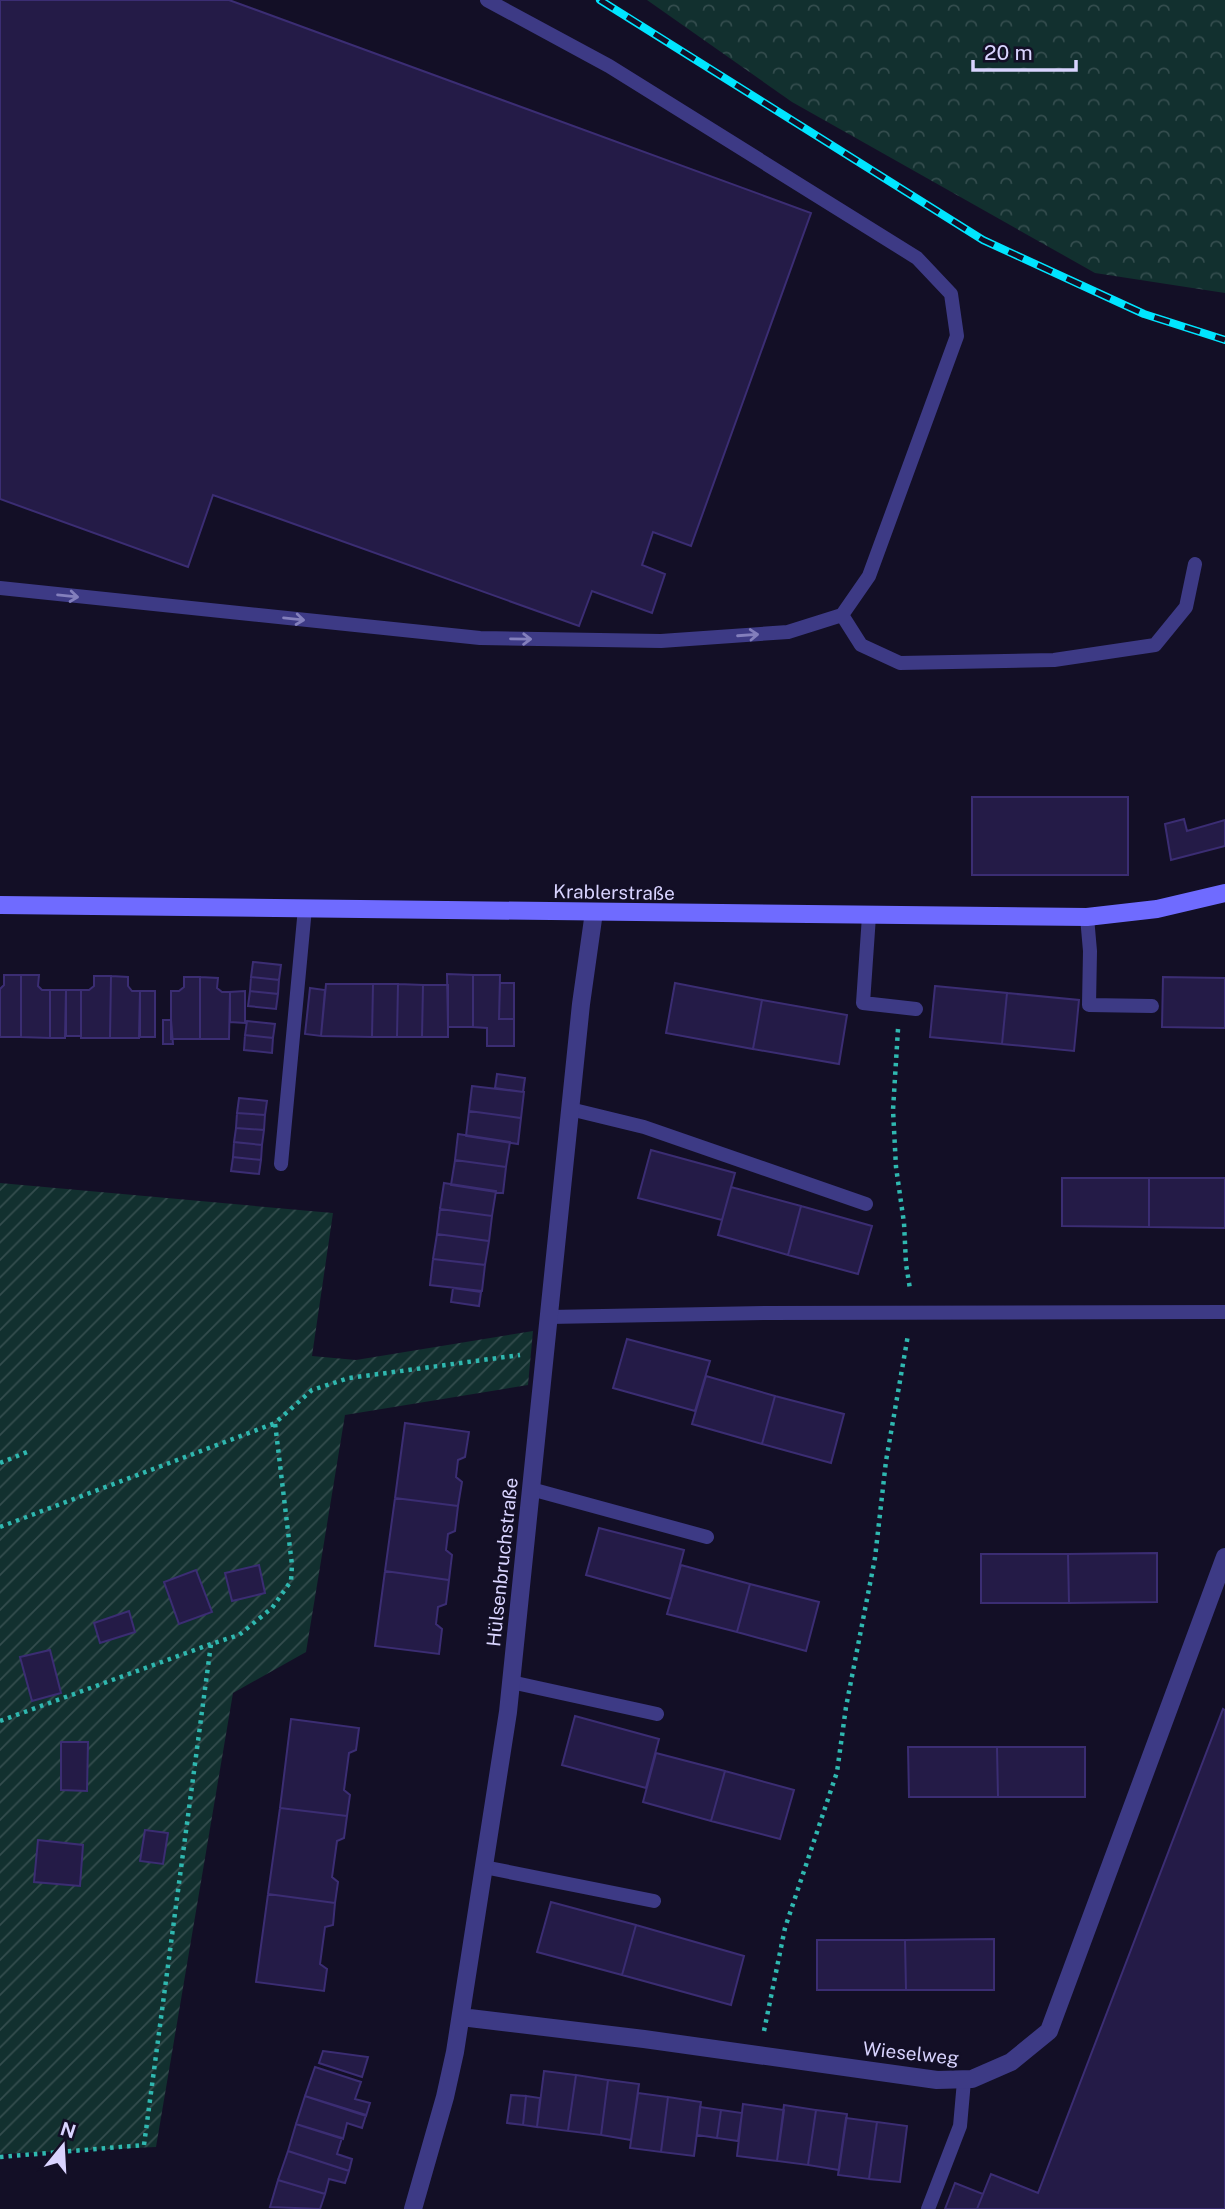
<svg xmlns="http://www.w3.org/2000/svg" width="1225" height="2209" font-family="'Public Sans',sans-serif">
<defs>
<pattern id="forest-crowns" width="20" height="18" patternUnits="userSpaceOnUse" patternTransform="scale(1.75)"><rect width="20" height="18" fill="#12302f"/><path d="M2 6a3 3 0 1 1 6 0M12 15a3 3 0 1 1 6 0" fill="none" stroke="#344d4e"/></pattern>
<pattern id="garden-furrows" width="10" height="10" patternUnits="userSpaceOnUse" patternTransform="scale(1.75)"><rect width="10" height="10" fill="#12302f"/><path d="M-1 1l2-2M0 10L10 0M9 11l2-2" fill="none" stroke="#344d4e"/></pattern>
</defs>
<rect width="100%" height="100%" fill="#130f26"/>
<path fill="url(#forest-crowns)" d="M647,0H1225V293L1095,273L792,102Z"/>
<path fill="url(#garden-furrows)" d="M0,1183L333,1213L312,1356L356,1360L533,1331L528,1385L345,1415L306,1652L233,1693L156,2147L0,2154Z"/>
<path fill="#241b47" stroke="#3b2d73" stroke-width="2" d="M0,0H229L811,213L691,546L653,532L642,565L665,574L652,613L592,591L579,626L213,495L188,567L0,499Z
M972,797H1128V875H972Z
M1184,819L1187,831L1225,820V846L1171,860L1165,824Z
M253,962L281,965L279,980L251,977Z
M447,974L473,975V1027H448Z
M4,975H21V1037H0V989L4,985Z
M21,975H39L38,986L42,990H50V1038L21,1037Z
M473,975H500L499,1019H514V1046H487V1028L473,1027Z
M94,976H111L110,1038H81V990H89L94,986Z
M111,976L128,977V986L132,991H140L139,1038H110Z
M184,977H200V1039H171V991H179L184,987Z
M200,977L218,978L217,988L222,992H230L229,1039H200Z
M251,977L279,980L278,994L250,991Z
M1163,977L1225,978V1028L1162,1027Z
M500,983H514V1019H499Z
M675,983L762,1000L753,1049L666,1033Z
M326,984H373L372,1037L321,1036Z
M373,984H398L397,1037H372Z
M398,984L423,985L422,1037H397Z
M423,985H448V1037H422Z
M935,986L1007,993L1002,1044L930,1037Z
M310,988L325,990L321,1036L305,1034Z
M50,990H66L65,1038H50Z
M66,990H81V1036H66Z
M140,991H155V1037H140Z
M245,991V1023L230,1022V992Z
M250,991L278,994L276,1009L248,1006Z
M1007,993L1079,1000L1074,1051L1002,1044Z
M762,1000L847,1015L839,1064L753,1049Z
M163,1020H171L173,1044H163Z
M247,1021L275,1024L273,1038L245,1035Z
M245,1035L273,1038L272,1053L244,1050Z
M497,1074L525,1078L523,1092L495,1088Z
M472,1086L524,1092L521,1118L469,1111Z
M239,1098L267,1101L265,1115L237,1113Z
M469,1111L521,1118L518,1144L466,1136Z
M237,1113L265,1115L264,1130L236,1128Z
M236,1128L264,1130L262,1145L234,1142Z
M458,1134L510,1142L506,1167L455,1160Z
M234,1142L262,1145L261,1160L233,1157Z
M651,1150L735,1173L722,1220L638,1198Z
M233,1157L261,1160L259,1174L231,1171Z
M455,1160L506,1167L503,1193L451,1185Z
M1062,1178H1149V1227L1062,1226Z
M1149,1178H1225V1228L1149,1227Z
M444,1183L496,1191L492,1216L440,1209Z
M731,1187L801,1206L788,1255L718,1235Z
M801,1206L872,1226L858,1274L788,1255Z
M440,1209L492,1216L489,1241L437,1234Z
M437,1234L489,1241L485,1265L433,1259Z
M433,1259L485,1265L482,1291L430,1285Z
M453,1288L481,1292L479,1306L451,1302Z
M627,1339L710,1361L695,1411L613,1388Z
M706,1376L775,1396L762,1444L692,1424Z
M775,1396L844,1414L831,1463L762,1444Z
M405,1423L469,1432L465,1457L458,1460L456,1477L462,1482L458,1506L395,1498Z
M395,1498L458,1506L455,1531L448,1534L446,1550L452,1555L449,1580L385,1571Z
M599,1528L684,1550L671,1599L586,1575Z
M1157,1553V1602L1069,1603L1068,1554Z
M981,1554H1068L1069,1603H981Z
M259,1565L265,1593L232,1601L225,1573Z
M681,1565L750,1584L737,1632L667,1614Z
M196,1570L212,1612L179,1624L164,1582Z
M385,1571L449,1580L446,1604L438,1607L436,1624L442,1629L439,1654L375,1646Z
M750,1584L819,1602L806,1651L737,1632Z
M129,1611L135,1632L100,1643L94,1623Z
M50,1650L61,1693L32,1701L20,1657Z
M1223,1709L1225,1710V2209H977L991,2174L1038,2193Z
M575,1716L659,1739L646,1788L562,1765Z
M291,1719L359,1728L356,1750L349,1753L344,1790L350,1795L347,1816L280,1808Z
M61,1742H88L87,1791L61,1790Z
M908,1747H997L998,1797H909Z
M997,1747H1085V1797H998Z
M656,1753L725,1771L711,1821L643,1802Z
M725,1771L794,1790L780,1839L711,1821Z
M280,1808L347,1816L344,1838L337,1841L332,1877L338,1882L335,1903L268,1894Z
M145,1830L168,1833L163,1864L140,1861Z
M38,1840L83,1845L80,1886L34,1882Z
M268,1894L335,1903L333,1925L325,1927L320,1964L327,1969L324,1991L256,1982Z
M551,1902L636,1925L622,1975L537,1952Z
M636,1925L744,1956L731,2005L622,1975Z
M994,1939V1990H906L905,1940Z
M817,1940H905L906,1990H817Z
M323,2051L368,2057L362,2077L319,2063Z
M315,2067L361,2082L355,2099L370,2103L366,2116L305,2096Z
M544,2071L576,2075L568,2131L537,2127Z
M576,2075L608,2080L601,2135L568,2131Z
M608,2080L639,2084L631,2140L601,2135Z
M638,2093L668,2097L661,2152L630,2148Z
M511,2095L526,2096L523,2125L507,2123Z
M305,2096L366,2115L362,2128L347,2123L343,2139L296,2124Z
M526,2096L540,2098L537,2127L523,2125Z
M668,2097L701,2102L694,2156L661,2152Z
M743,2104L784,2110L777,2161L737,2156Z
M784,2105L816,2110L808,2165L777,2161Z
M700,2107L721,2110L717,2138L697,2135Z
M721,2110L742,2113L738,2141L717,2138Z
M816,2110L847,2114L839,2170L808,2165Z
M846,2118L877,2122L869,2179L838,2175Z
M877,2122L907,2126L900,2182L869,2179Z
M296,2124L342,2138L337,2154L352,2159L349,2171L288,2151Z
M288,2151L349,2171L345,2183L329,2179L325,2194L278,2180Z
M278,2180L325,2194L320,2209L270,2207Z
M955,2183L983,2194L977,2209H945Z"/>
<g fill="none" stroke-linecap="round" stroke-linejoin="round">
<path stroke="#2fb8b0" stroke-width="4.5" stroke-dasharray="3.5 5" stroke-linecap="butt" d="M898,1029L893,1110L896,1167L904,1223L906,1264L910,1289
M0,1463L27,1452
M0,1527L275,1423
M0,1721L211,1644
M764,2031L785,1928L837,1772L846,1707L875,1558L886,1461L908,1335
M0,2157L144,2145L211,1644L239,1635L272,1608L291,1581L292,1565L275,1423L312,1390L349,1378L520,1355"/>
<path stroke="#3d3a85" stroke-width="14" d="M0,588L480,638L661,641L788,632L842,615L869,576L957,336L951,294L917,258L609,66L487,0
M842,615L861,645L900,663L1054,660L1155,645L1186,607L1195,564
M869,916L863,1003L916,1009
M1087,917L1090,951L1089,1005L1152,1006
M570,1109L644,1127L866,1204
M281,1164L305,908
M549,1317L765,1313L1225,1312
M531,1489L707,1537
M511,1682L657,1714
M484,1867L654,1901
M928,2209L960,2126L964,2081"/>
<path stroke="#3d3a85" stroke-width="18" d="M461,2017L644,2039L937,2080L972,2079L1011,2062L1049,2031L1225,1557
M413,2209L445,2097L455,2052L508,1712L581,1004L594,912"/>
<path stroke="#6f6bff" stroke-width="18" d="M0,905L1087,917L1157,909L1225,893"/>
<g stroke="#00e5ff" stroke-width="8">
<path id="rail" d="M600,0L983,240L1144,314L1225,340"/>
</g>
<use href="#rail" stroke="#130f26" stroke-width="5" stroke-dasharray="16" stroke-linecap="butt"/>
</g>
<defs><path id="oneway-shaft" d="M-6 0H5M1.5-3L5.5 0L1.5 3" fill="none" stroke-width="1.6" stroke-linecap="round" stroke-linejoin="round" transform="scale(1.75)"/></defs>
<g stroke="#837fbc">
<use href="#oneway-shaft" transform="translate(68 596) rotate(6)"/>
<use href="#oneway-shaft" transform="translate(294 619) rotate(6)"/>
<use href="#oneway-shaft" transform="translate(748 635) rotate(-4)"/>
<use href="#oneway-shaft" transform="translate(521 639) rotate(1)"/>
</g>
<g text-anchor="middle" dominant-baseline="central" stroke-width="5" stroke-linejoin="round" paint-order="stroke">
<g font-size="19" fill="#d9d4ff" stroke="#130f26">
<text transform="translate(614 892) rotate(1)">Krablerstraße</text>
<text transform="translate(502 1562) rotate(-84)">Hülsenbruchstraße</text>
<text transform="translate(911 2053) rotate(6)">Wieselweg</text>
</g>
</g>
<g transform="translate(63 2146) rotate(18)" stroke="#130f26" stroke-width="5" paint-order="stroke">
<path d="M0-5L12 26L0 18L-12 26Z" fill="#d9d4ff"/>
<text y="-10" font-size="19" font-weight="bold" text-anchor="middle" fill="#d9d4ff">N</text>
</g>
<path d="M973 60v10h103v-10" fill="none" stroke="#d9d4ff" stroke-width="3.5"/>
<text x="984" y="60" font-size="21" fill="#d9d4ff" stroke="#130f26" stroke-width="5" paint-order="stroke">20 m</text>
</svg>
